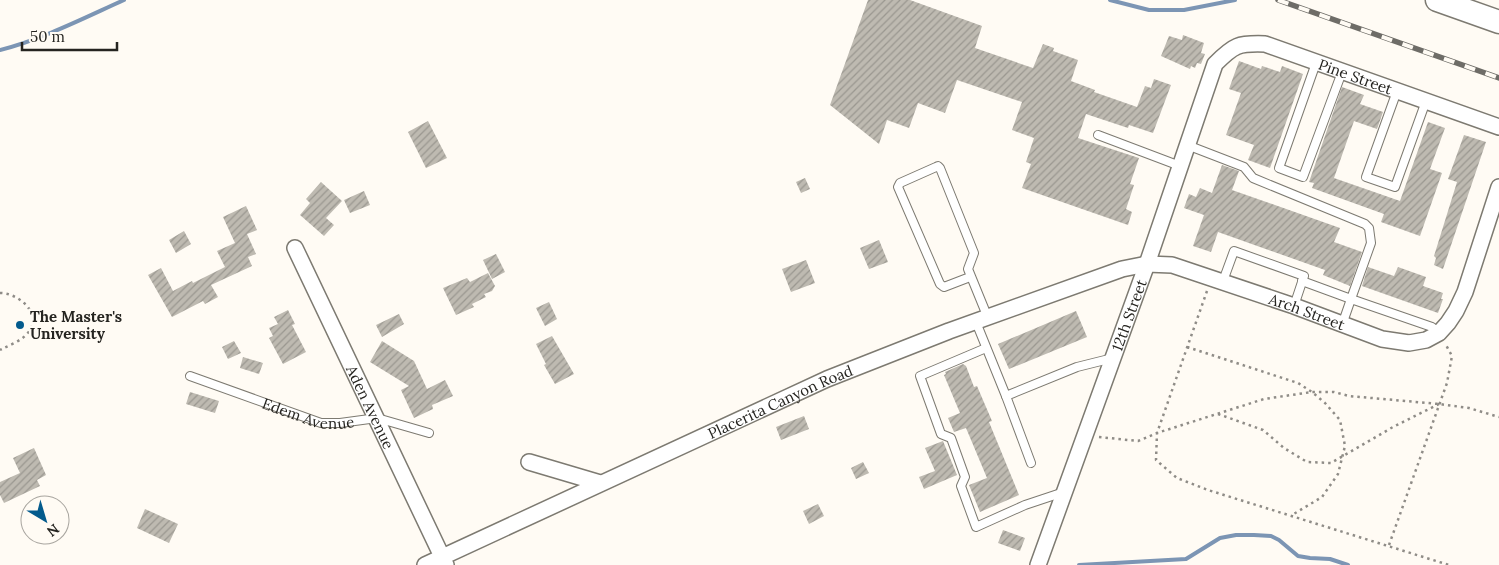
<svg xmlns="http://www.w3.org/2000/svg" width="1499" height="565" font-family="Lora,serif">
<defs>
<pattern id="building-hatch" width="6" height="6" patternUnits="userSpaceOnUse" patternTransform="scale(1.25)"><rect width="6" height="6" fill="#bebab1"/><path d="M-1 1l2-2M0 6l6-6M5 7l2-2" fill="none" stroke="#9a9790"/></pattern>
</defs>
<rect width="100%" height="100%" fill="#fffbf4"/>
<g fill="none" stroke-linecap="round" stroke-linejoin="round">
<path stroke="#7c95b4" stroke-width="4" d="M1110,0L1149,10H1184L1235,0
M0,50C43,39 84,18 124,0
M1079,565L1186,559L1220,538L1236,535H1254L1271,536L1279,540L1298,556L1310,558L1330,559L1348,565"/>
</g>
<path fill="url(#building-hatch)" d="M868,0H910L982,26L975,48L1033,68L1043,44L1054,48L1053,51L1078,60L1071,81L1095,90L1094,92L1137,107L1145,86L1151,88L1154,79L1171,85L1153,133L1129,125L1128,128L1086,114L1078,138L1139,158L1130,184L1134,185L1126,209L1132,212L1128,225L1022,188L1031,164L1026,162L1034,138L1012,130L1022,102L957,80L945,113L918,103L909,128L887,120L879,144L830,105Z
M1183,35L1204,43L1201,53L1205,54L1201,64L1197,63L1195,68L1191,66L1190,69L1161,56L1169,36L1182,40Z
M1239,61L1261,69L1262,66L1280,72L1282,66L1303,74L1270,168L1248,160L1254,145L1226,135L1241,93L1229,89Z
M1342,87L1364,95L1360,104L1383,112L1377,129L1354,121L1334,178L1400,201L1428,122L1445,128L1430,169L1442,173L1420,236L1381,222L1384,214L1312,188L1314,183L1309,182Z
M428,121L447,158L426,168L408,132Z
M1464,135L1486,142L1443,269L1434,265L1436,258L1434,256L1457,182L1448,179Z
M1222,165L1239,171L1232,190L1340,228L1334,242L1362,252L1350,286L1323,275L1325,270L1218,232L1211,252L1193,246L1204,215L1184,208L1189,194L1196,197L1200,188L1212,193Z
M805,178L810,189L801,193L796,182Z
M321,182L342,201L326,218L334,225L324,236L300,215L310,203L306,199Z
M364,191L370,205L350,213L344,200Z
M246,206L257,230L247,234L256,254L248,257L252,266L211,285L218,297L205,304L203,301L172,317L148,275L161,268L173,291L192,281L193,283L225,267L217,251L235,243L223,217Z
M184,231L191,244L176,253L169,240Z
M879,240L888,262L869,269L860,248Z
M496,254L505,272L492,279L483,260Z
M806,260L815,283L791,292L782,269Z
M1368,267L1394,276L1398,267L1426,277L1423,286L1443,293L1441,299H1443L1438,313L1362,286Z
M488,273L495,286L492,291L484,294L486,297L472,304L474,307L456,315L443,288L467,278L470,282Z
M549,302L557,319L545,326L536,308Z
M288,310L295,324L292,325L306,352L283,364L269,338L273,336L269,328L278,324L274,317Z
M1076,311L1087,337L1009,369L998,344Z
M399,314L404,324L382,337L376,325Z
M552,336L574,374L555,384L544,365L546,364L536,344Z
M234,341L241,353L228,359L222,347Z
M382,341L414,361L427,389L445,380L453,396L432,405L433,409L414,418L401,390L409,386L370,362Z
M243,357L263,363L259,374L240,368Z
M963,364L966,366L974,387L977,386L992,421L989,422L1019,495L980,512L969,485L987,478L966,428L954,432L948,418L960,413L944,375L946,374L945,372Z
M190,392L219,401L215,413L186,404Z
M804,416L809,429L781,440L776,427Z
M943,441L957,475L924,489L919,477L935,471L925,448Z
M34,448L46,475L37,480L40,486L4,503L0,495V482L20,473L13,458Z
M863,462L869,473L856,479L851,468Z
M818,504L824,516L809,524L803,511Z
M145,509L178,524L169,543L137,528Z
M1003,530L1025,538L1020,551L998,543Z"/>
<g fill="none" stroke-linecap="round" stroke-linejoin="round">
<g stroke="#7d7a71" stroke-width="10">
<g id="lane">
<path d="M1316,63L1279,168L1303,177L1342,72"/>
<path d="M1397,91L1366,177L1395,187L1426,101"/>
<path d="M1098,135L1180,166"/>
<path d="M1187,145L1244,167L1253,178L1365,224L1369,228L1371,243L1351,299L1302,281"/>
<path d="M970,277L944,287L940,284L898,187L900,183L936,167L938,166L940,168L974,253L968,269L988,318"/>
<path d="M1223,281L1234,251L1304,276L1294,306"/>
<path d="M976,322L1006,396"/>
<path d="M1342,325L1351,299L1432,327L1439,333"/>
<path d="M986,348L920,376L941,434L951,438L965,477L961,486L976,527L1025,505L1064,492"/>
<path id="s1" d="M190,376L321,423H340L377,418L429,433"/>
<path d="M1031,463L1006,396L1077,367L1113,358"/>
</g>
</g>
<g stroke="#7d7a71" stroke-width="18">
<g id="street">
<path id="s2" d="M295,248L446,565"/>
<path d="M529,462L600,483"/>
<path id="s3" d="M425,565L827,379L949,331L1122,269L1147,264L1172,265L1294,306L1382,339L1409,343L1426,340L1439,333L1448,323L1456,311L1465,292L1499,187"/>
<path id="s4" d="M1038,565L1147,264L1215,64C1234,45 1238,43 1265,44L1499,127"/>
</g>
</g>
<g stroke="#7d7a71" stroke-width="25">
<path id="primary" d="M1437,0L1499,22"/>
</g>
<path stroke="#8f8c87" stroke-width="2.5" stroke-dasharray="2.5 4" stroke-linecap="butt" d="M1207,291L1157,433L1156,460L1177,478L1208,490L1449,565
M0,293C17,293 41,311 30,330C24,340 10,345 0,350
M1187,347L1298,383L1312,392L1325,403L1340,420L1345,446L1338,474L1322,497L1292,515
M1218,414L1263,430L1284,448L1307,462L1331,463L1393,427L1439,404
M1099,437L1138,441L1157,433L1264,399L1312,392H1334L1349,396L1439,404L1469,408L1499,417
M1389,545L1447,383L1452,356L1446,345"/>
<use href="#lane" stroke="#fff" stroke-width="8"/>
<use href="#street" stroke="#fff" stroke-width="15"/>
<use href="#primary" stroke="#fff" stroke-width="22"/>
<g stroke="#6e6c67" stroke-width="5.5">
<path id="rail" d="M1278,0L1499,78"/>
</g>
<use href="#rail" stroke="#fffbf4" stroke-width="4" stroke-dasharray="11" stroke-linecap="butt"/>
</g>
<circle fill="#035b8d" stroke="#fffbf4" stroke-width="2" cx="20" cy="325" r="5"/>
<g text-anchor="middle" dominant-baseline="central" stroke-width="5" stroke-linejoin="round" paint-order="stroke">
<g font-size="15" fill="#252420" stroke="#fffbf4">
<text stroke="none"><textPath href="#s4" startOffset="684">Pine Street</textPath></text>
<text stroke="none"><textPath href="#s3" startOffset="951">Arch Street</textPath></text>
<text stroke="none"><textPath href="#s4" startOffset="266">12th Street</textPath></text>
<text stroke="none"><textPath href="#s3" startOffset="391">Placerita Canyon Road</textPath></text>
<text stroke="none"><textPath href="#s2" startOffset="176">Aden Avenue</textPath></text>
<text stroke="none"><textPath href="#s1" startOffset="125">Edem Avenue</textPath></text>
</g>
<g font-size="15" font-weight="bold" fill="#252420" stroke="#fffbf4" text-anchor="start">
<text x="30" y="316">The Master's<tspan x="30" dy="17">University</tspan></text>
</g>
</g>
<g transform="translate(45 520) rotate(142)"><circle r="24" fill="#fffbf4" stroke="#a8a59f"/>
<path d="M0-4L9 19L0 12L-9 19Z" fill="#035b8d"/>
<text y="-8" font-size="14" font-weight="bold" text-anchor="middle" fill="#252420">N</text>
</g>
<path d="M22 42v8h95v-8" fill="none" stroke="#252420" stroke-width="2.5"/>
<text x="30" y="42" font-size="15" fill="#252420" stroke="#fffbf4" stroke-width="4" paint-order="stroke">50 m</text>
</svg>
